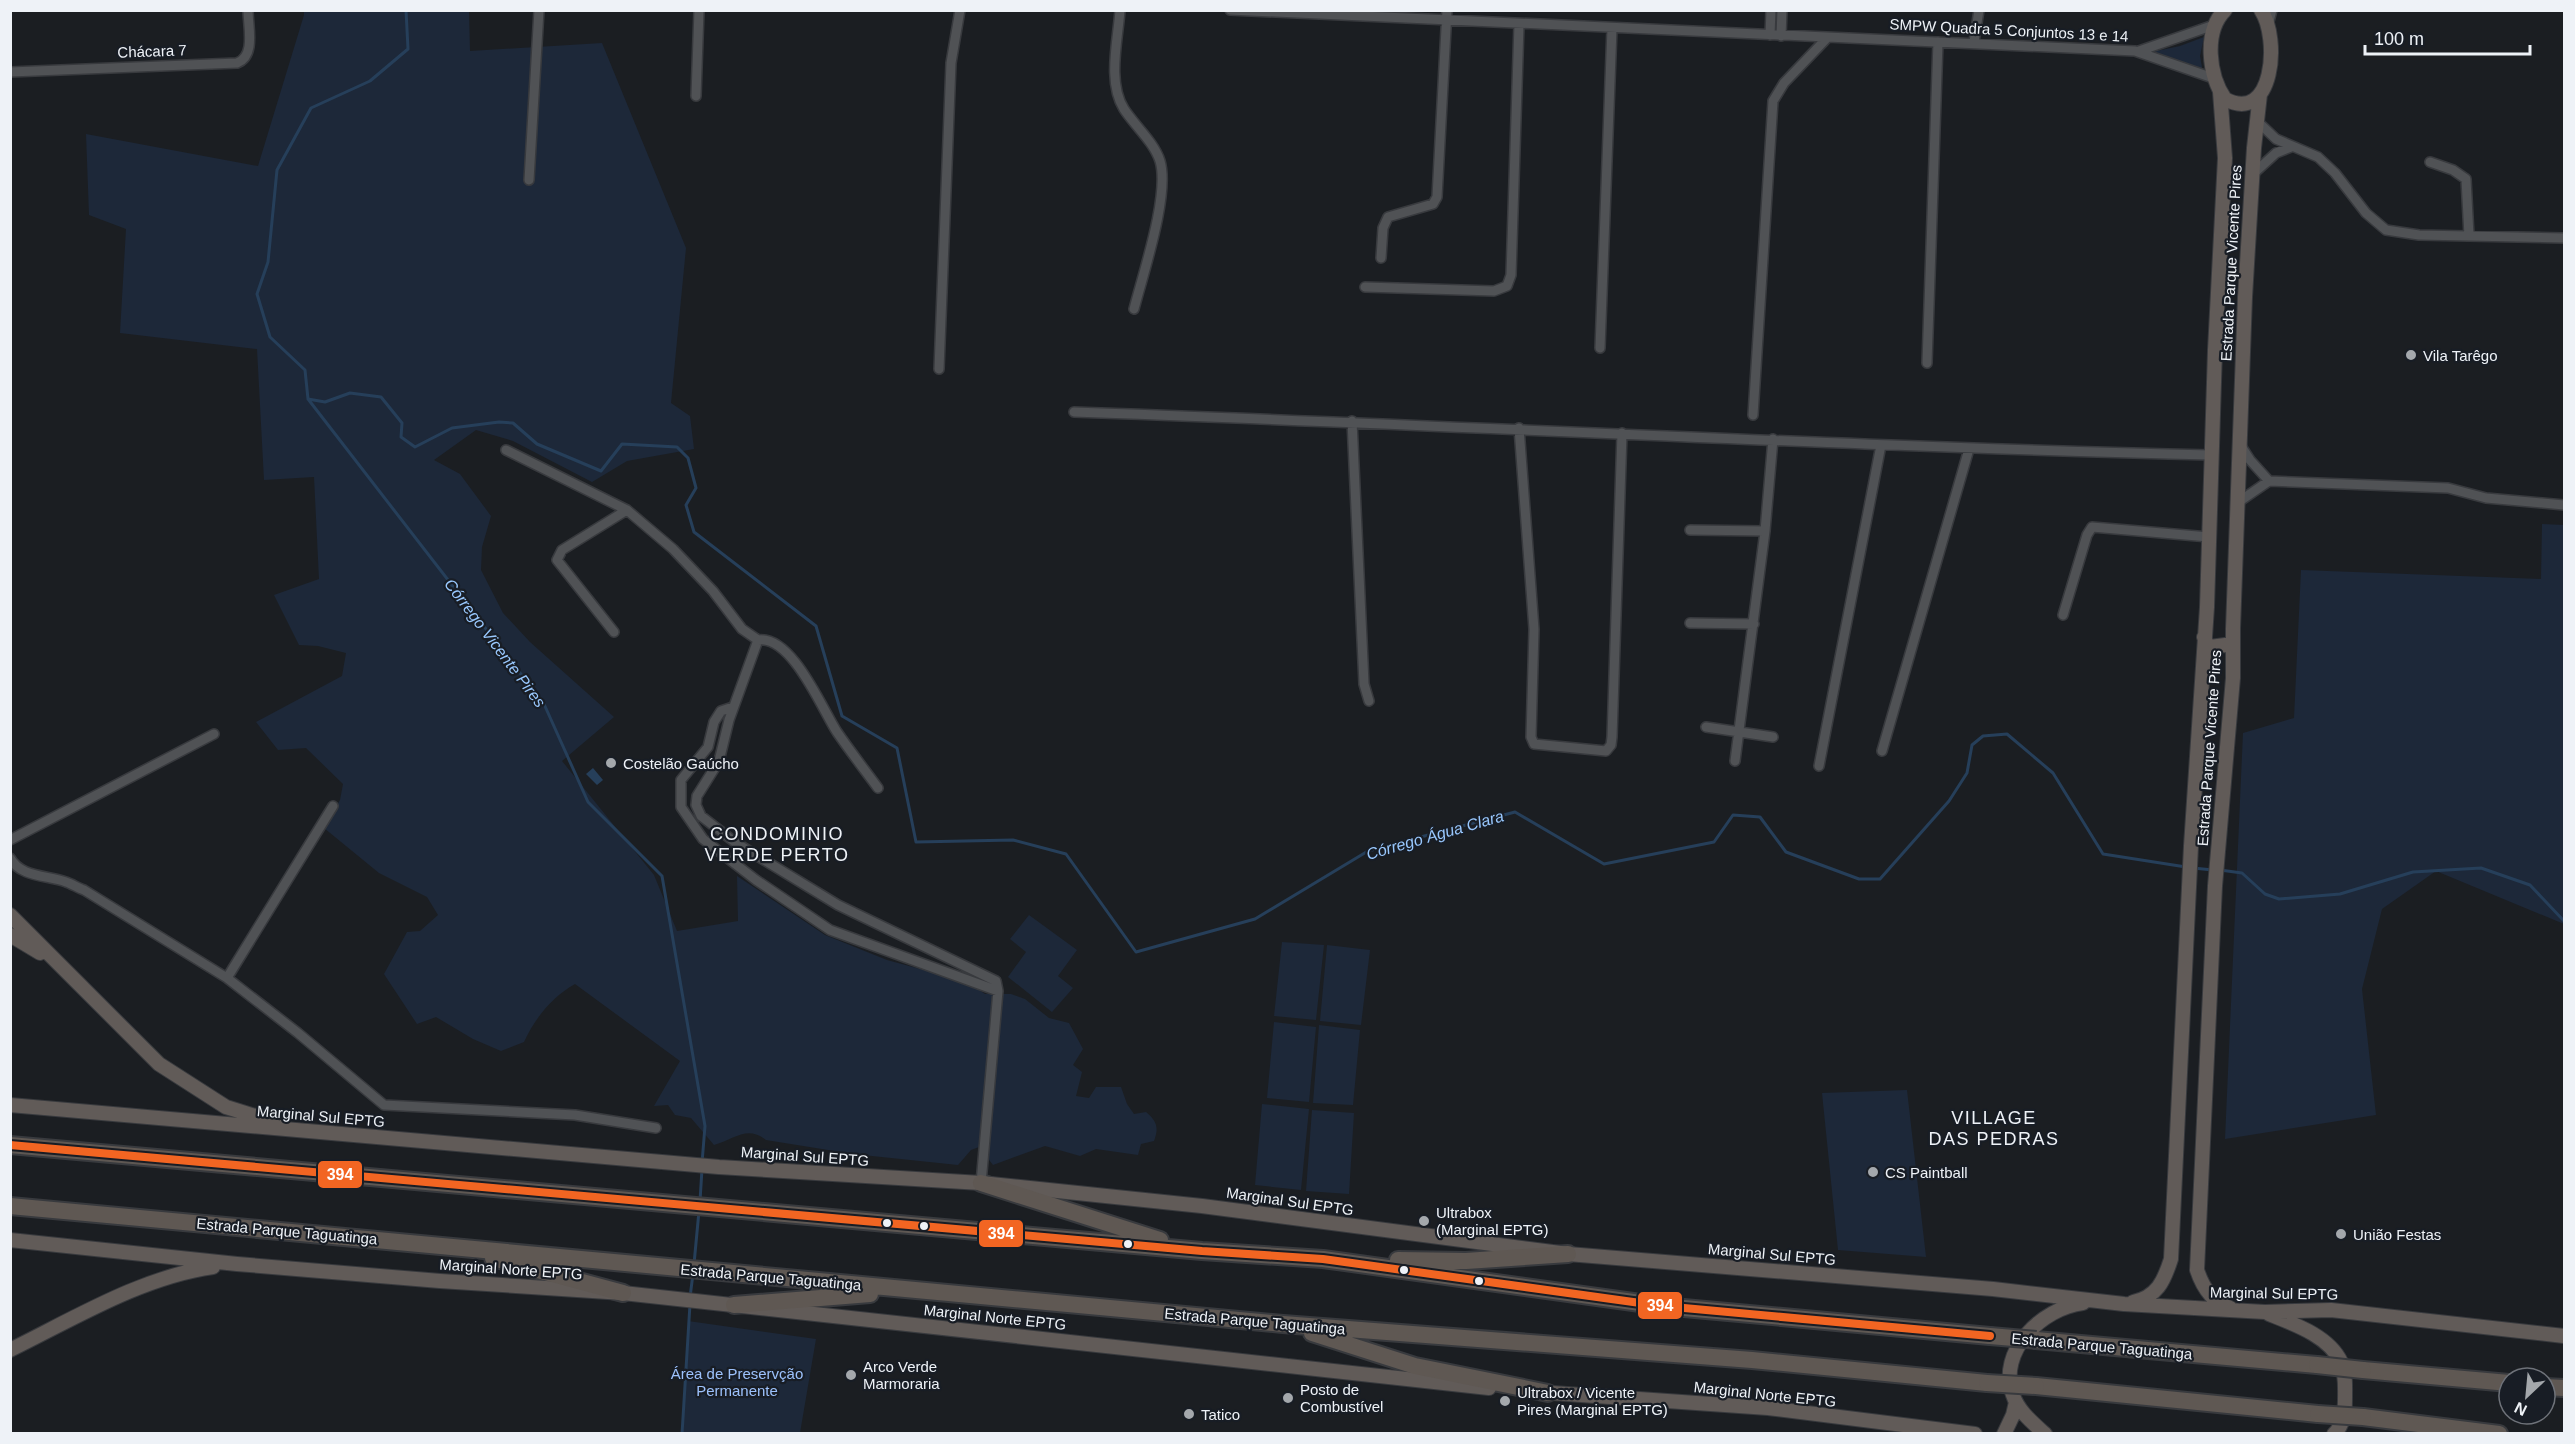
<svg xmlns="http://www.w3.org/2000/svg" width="2575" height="1444" font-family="Arial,sans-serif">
<rect width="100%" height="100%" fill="#1b1e22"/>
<path fill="#1d2839" d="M304,11H469L470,51L602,43L686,248L671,403L690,416L694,449L627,461L592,482L513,441L476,430L434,460L460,474L491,516L482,547L481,570L503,613L530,642L614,717L562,761L654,875L677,931L738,921L737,876L825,935L887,960L968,982L985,994H1011L1025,999L1049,1018L1069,1023L1083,1049L1073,1065L1082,1072L1076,1096L1089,1098L1096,1087H1121L1127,1104L1134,1114L1146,1112C1157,1121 1159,1128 1154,1141L1141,1144L1138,1155L1096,1149L1080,1156L1045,1146L993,1165L979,1147L971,1150L958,1165L853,1154L766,1140C747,1125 735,1139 714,1145L691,1118L675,1115L668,1105L654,1106L680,1061L575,984C552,997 535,1018 524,1042L501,1051L473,1039L436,1017L417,1024L384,974L407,932L420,931L438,915L427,897L379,873L324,828L340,800L343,784L306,748L278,750L256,722L342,676L346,653L318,646L299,645L274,595L319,579L314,477L264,480L257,349L120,333L126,229L89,215L86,134L258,166L304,15Z
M2204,37L2200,56L2203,73L2147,53L2180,46Z
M2542,524L2564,525V924L2436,871L2382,909L2362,989L2376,1115L2225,1139L2243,733L2294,718L2301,570L2541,579Z
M1029,915L1077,950L1058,976L1073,988L1052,1012L1008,977L1026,952L1010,939Z
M1282,942L1324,945L1316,1020L1274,1016Z
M1327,945L1370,950L1361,1025L1320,1021Z
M1274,1022L1316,1027L1309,1102L1267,1098Z
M1319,1025L1360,1030L1353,1105L1313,1103Z
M1907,1090L1926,1257L1838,1250L1822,1093Z
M1262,1104L1309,1109L1301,1190L1255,1185Z
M1312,1110L1354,1113L1349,1194L1306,1191Z
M688,1321L816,1339L800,1433H683Z"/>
<path fill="#263f5a" d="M593,768L603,780L597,785L586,774Z"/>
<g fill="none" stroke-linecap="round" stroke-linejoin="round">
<path stroke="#263f5a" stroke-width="3" d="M406,10L408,49L370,81L311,108L277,170L268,262L257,294L270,337L305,370L308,399L544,704L588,802L662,876L705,1126L702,1163
M308,399L325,402L350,393L381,397L402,423L401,437L415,447L452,428L499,422L513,423L537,444L601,471L622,444L677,447L688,458L696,488L686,505L694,532L816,626L842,716L897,748L916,842L1013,840L1066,854L1136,952L1255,919L1368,851L1515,812L1604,864L1714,842L1733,815L1760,817L1786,852L1859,879H1880L1949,801L1967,773L1972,745L1983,736L2007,734L2053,773L2103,854L2186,867
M2193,868L2213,870
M2220,870L2242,873L2265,894L2279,899L2340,894L2413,872L2481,868L2530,885L2564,921
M700,1201L702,1169
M694,1264L699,1211
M690,1297L693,1274
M682,1434L690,1304"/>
<g stroke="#383a3e" stroke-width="12">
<path id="street" d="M1120,10C1118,40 1107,82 1124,109C1135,126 1154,142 1160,161C1170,194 1143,274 1134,309
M1230,10L2135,51L2213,78
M2268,25L2272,10
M1770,35L1771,10
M1781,36L1782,10
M1974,42L1979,10
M2139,51L2217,24
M10,72L237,63C256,56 248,27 248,10
M696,96L699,10
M2256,120L2276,139L2318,157L2335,173L2366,213L2386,230L2419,235L2564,238
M2430,162L2453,170L2466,179L2469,236
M2253,174L2276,153L2291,147
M529,180L539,10
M1381,258L1383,228L1388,217L1433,204L1437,197L1447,10
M1365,287L1494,291L1507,286L1511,275L1519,24
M1600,348L1612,28
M1927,363L1938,42
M939,369L951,63L960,10
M1074,412C1453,425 1832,446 2211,455
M1753,415L1773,101L1784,83L1827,38
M1352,421L1364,684L1369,701
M1519,428L1534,629L1531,737L1534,744L1606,751L1611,745L1612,737L1622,433
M2241,446L2250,460L2269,481
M506,450L627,510L673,549L713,591L742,629L758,640
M2237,503L2269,481L2448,488L2486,498L2564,505
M1690,530L1765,531
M2063,615L2087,535L2092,527L2209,537
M1690,623L1754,624
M614,632L557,560L562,550L627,510
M733,707L721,711L714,722L708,747L681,780V807L703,839L756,880L830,930L998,991
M1706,727L1773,737
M1882,751L1969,449
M1735,761L1765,531L1773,439
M1819,766L1881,445
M878,788C864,769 850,751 837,732C822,709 792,635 758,640L729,720L719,761L697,796L696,805L701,816L736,843L838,905L996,981L998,991L981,1183
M10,840L214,734
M10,858C21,878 48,875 66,882C72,884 78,888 84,890L227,978L298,1033L384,1105L575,1115L656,1128
M227,978L333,806"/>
</g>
<g stroke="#383a3e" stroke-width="16">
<path id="primary" d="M2225,10C2203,32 2209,76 2225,99C2274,125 2280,38 2261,10
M2204,637L2207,645L2210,647L2233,644
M10,915L159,1064L226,1107L281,1124
M10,935L40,953
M10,1105L719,1167L981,1183L1202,1206L1568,1254L1993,1289L2124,1304L2265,1312L2331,1310L2564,1336
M10,1240L237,1264L440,1281L623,1293L1489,1388
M2133,1302C2157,1297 2164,1281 2171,1259L2191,846L2207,607L2215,350L2225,158L2220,92
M2230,1308C2212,1302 2203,1288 2197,1270L2215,886L2233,678V629L2245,297L2254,148L2260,94
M2269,1314C2294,1324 2329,1336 2341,1362C2346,1373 2345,1388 2345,1399C2345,1411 2344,1425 2334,1434
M10,1350C75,1318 142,1277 213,1267
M1538,1392L1768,1408L1975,1434
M2004,1434L2013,1415L2016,1402
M2045,1434C2033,1423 2018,1411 2013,1395C1997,1351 2042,1308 2083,1303"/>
</g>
<g stroke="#383a3e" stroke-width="20">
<path id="highway" d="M10,1145L1202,1251L1323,1259L1662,1306L1990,1336
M981,1183L1160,1240
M10,1206L1283,1324L1752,1360L1987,1383
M493,1258L623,1293
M1398,1260L1466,1261L1568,1254
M734,1305L870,1294
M1312,1333L1415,1366L1548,1393
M2036,1340L2317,1365
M2363,1370L2509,1383
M2036,1386L2318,1414
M2545,1387L2564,1388
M2363,1417L2499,1434"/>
</g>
<use href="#street" stroke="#505255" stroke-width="9"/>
<use href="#primary" stroke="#615b58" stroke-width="14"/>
<use href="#highway" stroke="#5f5853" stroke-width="16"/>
<g stroke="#383a3e" stroke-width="20" stroke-linecap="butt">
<path id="highway-bridge" d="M1990,1336L2036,1340
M2317,1365L2363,1370
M1987,1383L2036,1386
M2318,1414L2363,1417"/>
</g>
<use href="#highway-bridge" stroke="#5f5853" stroke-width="16"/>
<g stroke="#181d25" stroke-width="12">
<path id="bus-1" d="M10,1145L1202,1251L1323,1259L1662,1306L1990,1336"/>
</g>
<use href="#bus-1" stroke="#f26522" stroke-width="8"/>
</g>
<g fill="#a4a8ac" stroke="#181d25" stroke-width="2">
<circle cx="2411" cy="355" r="6"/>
<circle cx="611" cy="763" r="6"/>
<circle cx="1873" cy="1172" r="6"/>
<circle cx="1424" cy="1221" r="6"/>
<circle cx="2341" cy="1234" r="6"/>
<circle cx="851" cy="1375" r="6"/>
<circle cx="1288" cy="1398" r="6"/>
<circle cx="1505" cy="1401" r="6"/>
<circle cx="1189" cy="1414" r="6"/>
</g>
<g fill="#eef2f7" stroke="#181d25" stroke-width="2">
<circle cx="887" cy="1223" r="5"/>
<circle cx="924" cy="1226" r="5"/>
<circle cx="1128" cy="1244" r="5"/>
<circle cx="1404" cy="1270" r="5"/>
<circle cx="1479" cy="1281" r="5"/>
</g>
<g text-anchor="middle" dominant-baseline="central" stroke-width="4.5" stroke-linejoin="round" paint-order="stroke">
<g font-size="15" fill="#eef2f7" stroke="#181d25">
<text transform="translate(2009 30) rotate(3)">SMPW Quadra 5 Conjuntos 13 e 14</text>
<text transform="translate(152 51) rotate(-2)">Chácara 7</text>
<text transform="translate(2231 263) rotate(-87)">Estrada Parque Vicente Pires</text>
<text transform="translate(2209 748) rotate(-86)">Estrada Parque Vicente Pires</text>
<text transform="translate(321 1116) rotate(5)">Marginal Sul EPTG</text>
<text transform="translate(805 1156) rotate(4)">Marginal Sul EPTG</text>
<text transform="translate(1290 1201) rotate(8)">Marginal Sul EPTG</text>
<text transform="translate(287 1231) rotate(5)">Estrada Parque Taguatinga</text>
<text transform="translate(1772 1254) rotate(5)">Marginal Sul EPTG</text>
<text transform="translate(511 1269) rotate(4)">Marginal Norte EPTG</text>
<text transform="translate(771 1277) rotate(5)">Estrada Parque Taguatinga</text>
<text transform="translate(2274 1293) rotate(1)">Marginal Sul EPTG</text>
<text transform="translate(995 1317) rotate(6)">Marginal Norte EPTG</text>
<text transform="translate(1255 1321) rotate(5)">Estrada Parque Taguatinga</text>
<text transform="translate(2102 1346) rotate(5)">Estrada Parque Taguatinga</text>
<text transform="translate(1765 1394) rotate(6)">Marginal Norte EPTG</text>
</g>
<g font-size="15" fill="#eef2f7" stroke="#181d25" text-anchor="start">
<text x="2423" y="355">Vila Tarêgo</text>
<text x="623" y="763">Costelão Gaúcho</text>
<text x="1885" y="1172">CS Paintball</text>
<text x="1436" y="1212">Ultrabox<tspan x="1436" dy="17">(Marginal EPTG)</tspan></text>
<text x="2353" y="1234">União Festas</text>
<text x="863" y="1366">Arco Verde<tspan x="863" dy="17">Marmoraria</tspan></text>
<text x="1300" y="1389">Posto de<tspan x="1300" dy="17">Combustível</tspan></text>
<text x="1517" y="1392">Ultrabox / Vicente<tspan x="1517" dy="17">Pires (Marginal EPTG)</tspan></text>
<text x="1201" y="1414">Tatico</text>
</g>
<g font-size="15" fill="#9cc1fb" stroke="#181d25">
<text x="737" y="1373">Área de Preservção<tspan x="737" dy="17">Permanente</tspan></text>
</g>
<g font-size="16" font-style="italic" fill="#99c8fe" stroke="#181d25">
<text transform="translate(495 643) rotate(53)">Córrego Vicente Pires</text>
<text transform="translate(1435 835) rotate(-16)">Córrego Água Clara</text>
</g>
<g font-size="18" letter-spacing="1.5" fill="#eef2f7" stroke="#181d25">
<text x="777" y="834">CONDOMINIO<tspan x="777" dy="21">VERDE PERTO</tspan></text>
<text x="1994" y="1118">VILLAGE<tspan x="1994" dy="21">DAS PEDRAS</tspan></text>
</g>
</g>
<g stroke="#181d25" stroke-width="2">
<rect x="317" y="1160" width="46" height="29" rx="6" fill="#f26522"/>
<rect x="978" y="1219" width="46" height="29" rx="6" fill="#f26522"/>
<rect x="1637" y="1291" width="46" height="29" rx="6" fill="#f26522"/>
</g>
<g font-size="16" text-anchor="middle" font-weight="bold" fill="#fff">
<text x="340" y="1180">394</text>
<text x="1001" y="1239">394</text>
<text x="1660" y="1311">394</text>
</g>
<rect width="2575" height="1444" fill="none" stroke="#eef2f7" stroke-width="24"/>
<g transform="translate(2527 1396) rotate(206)"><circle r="28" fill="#181d25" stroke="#6e7279" stroke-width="1.5"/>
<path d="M0-4.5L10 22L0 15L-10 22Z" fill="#a4a8ac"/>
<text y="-9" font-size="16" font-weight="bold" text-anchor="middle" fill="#eef2f7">N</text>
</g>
<path d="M2365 45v9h165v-9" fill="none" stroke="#eef2f7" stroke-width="3"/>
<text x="2374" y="45" font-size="18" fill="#eef2f7" stroke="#181d25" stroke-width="4.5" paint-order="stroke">100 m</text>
</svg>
